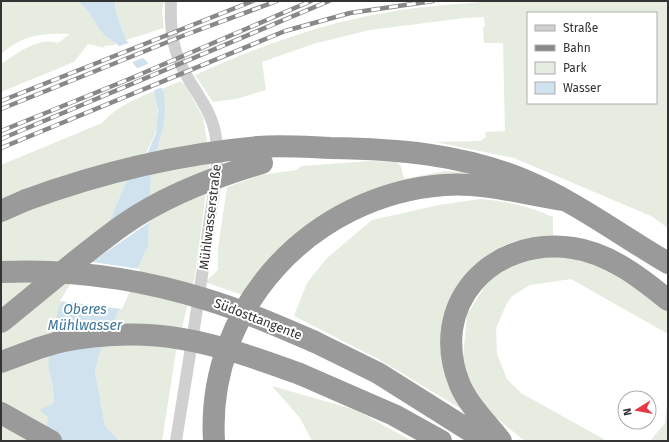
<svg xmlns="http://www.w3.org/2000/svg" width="669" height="442" font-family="'Fira Sans',sans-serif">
<rect width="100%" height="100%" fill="#fff"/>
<path fill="#e6ecdf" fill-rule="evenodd" d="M1,1H78L88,11L105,36L116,43L115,45L104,46L105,48L88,44L74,62L1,92V64C16,54 39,36 58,43L70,34C41,33 23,35 1,54Z
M115,1H164L162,12L164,28L126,40L116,13Z
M495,1H668V228L651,216L514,158L435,142L480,141L486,137L485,132L505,131L503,43H484L483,28L485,26L484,17L464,18L370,30L313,44L262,62L266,90L236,99L213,102L195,75C256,48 318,24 384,13C421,6 458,4 495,1ZM528,13H656V103H528Z
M180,81L185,85L203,117L210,161L195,276L176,351L162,441H117V438L105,426L95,371L99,355L148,246L151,171L162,132L164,92L162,89Z
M154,91C164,130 152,146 129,175L48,367L53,388L54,403L48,417L44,441H1V165L102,123C119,105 132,101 154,91Z
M369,161L396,162L401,166L404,179L445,171L485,173L384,190L248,297L205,282L218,270V249L227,187L261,175L296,170L302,166Z
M480,199C506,201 529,206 553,217V237C541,239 527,238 516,241C494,248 475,263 462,281L463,410L380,360L294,316L307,283L326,259L372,220L439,205Z
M562,256L600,266L638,289L668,311V334L571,279L530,285L512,296L506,305L496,328L497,354L507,379L521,393L607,441H525L485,409L472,386L463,358L467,315L488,281L498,272L527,258Z
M272,386L356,410L412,441H312L300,418Z
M668,392V441H650L665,423Z"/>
<path fill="#cfe2ee" d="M78,1H115L116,13L126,40L148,63L164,92L165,113L162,132L151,171L148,246L99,355L95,371L105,426L117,438V441H44L48,417L40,410L54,403L53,388L48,367L58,309L110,220L129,175L149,150L156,133L158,110L153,87L116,43L105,36L99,28L88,11Z"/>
<path fill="#fff" d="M131,42L145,57L130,63L117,47Z
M150,63L156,71L163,87L152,91L136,69Z
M152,200L151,221L92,262L140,269L122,309L60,301L101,232Z"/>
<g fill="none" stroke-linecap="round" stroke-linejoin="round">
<path stroke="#d0d0d0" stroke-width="12" d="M171,1C170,27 172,48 184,71C196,94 213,112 216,138C220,169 212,201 208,232C199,302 187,371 176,441"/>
<path stroke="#9a9a9a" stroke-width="22" d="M258,147C282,145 306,147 331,148C396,149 462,154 524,180C575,201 620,235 668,263
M1,211L26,200
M315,342L378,373L483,439L490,441
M1,362L39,348L59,342
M300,374L394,415L441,441
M1,413L51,441
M214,441C206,307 312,195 444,185C484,182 524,194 564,200
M501,441C487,423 469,406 460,385C427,305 491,236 573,248C609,253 641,278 668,300"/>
<g stroke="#888" stroke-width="4.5">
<path id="rail" d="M1,101L253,1
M1,109L185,35L277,1
M1,131L127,80L311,1
M1,139L329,1
M1,148L285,31L350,13L433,1"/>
</g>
<use href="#rail" stroke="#fff" stroke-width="3" stroke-dasharray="9" stroke-linecap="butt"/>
<path stroke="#9a9a9a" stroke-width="22" d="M26,200C102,172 178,154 258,147
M1,272C70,269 142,279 208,300C245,311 280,327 315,342
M1,322C41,290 81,255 123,225C164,196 214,177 262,163
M59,342C153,323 212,342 300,374"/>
</g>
<g text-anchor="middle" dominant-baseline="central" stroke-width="4" stroke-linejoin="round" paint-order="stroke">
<g font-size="13" fill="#333" stroke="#fff">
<text transform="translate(210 217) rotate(-83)">Mühlwasserstraße</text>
<text transform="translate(258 319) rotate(21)">Südosttangente</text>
</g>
<g font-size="14" font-style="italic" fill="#3f7597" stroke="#fff">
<text x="85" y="309">Oberes<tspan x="85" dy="16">Mühlwasser</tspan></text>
</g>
</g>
<rect width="669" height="442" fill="none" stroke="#333333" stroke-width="4"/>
<rect x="527" y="12" width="130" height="92" fill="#ffffff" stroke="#adadad"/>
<rect x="535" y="25" width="20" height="6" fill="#d0d0d0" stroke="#adadad"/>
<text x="563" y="32" font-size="12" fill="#333333">Straße</text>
<rect x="535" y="45" width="20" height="6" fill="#888888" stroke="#adadad"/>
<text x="563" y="52" font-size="12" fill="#333333">Bahn</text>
<rect x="535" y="62" width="20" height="12" fill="#e6ecdf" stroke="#adadad"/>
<text x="563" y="72" font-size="12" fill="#333333">Park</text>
<rect x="535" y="82" width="20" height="12" fill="#cfe2ee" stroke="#adadad"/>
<text x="563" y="92" font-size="12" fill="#333333">Wasser</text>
<g transform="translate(637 410) rotate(259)"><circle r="19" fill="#ffffff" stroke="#adadad"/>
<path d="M0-3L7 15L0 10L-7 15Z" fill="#e63946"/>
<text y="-6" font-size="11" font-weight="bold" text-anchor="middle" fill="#333333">N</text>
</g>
</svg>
